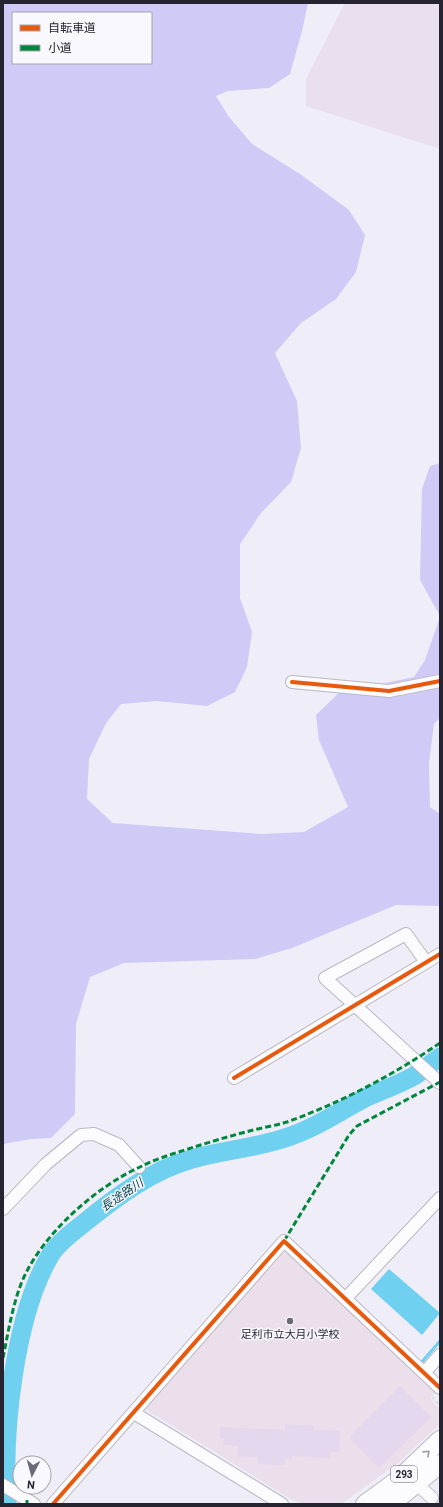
<svg xmlns="http://www.w3.org/2000/svg" width="443" height="1507" font-family="Roboto,'Noto Sans JP',sans-serif">
<rect width="100%" height="100%" fill="#eeedf8"/>
<path fill="#eadfed" d="M345,3H440V149L306,106V79Z"/>
<path fill="#ebdfeb" d="M285,1249L436,1392L430,1398L440,1410V1417L438,1419L440,1424L397,1464L341,1504H302L289,1498L142,1407Z"/>
<path fill="#d0caf7" fill-rule="evenodd" d="M3,3H308L302,31L290,74L269,88L228,91L216,96L229,117L252,144L300,174L349,210L365,235L356,272L336,299L301,323L275,353L297,401L301,448L291,482L261,513L240,544V598L252,632L247,667L235,692L207,706L157,701L121,704L106,723L89,759L87,799L113,823L262,834L304,832L348,807L319,740L316,715L343,689L381,684L414,677L425,660L440,617V718L434,724L429,763L430,807L440,814V906L396,905L292,948L255,959L124,963L90,977L76,1024L75,1114L51,1138L31,1139L3,1144ZM13,13H151V63H13Z
M440,463V616L420,580L422,489L430,466Z"/>
<path fill="#70d0f0" d="M389,1269L440,1313L422,1335L371,1289Z"/>
<g fill="none" stroke-linecap="round" stroke-linejoin="round">
<path stroke="#70d0f0" stroke-width="3" d="M421,1363L440,1341"/>
<path stroke="#70d0f0" stroke-width="19" d="M7,1504C2,1434 14,1315 51,1254C59,1242 73,1232 84,1223C116,1197 152,1170 192,1159C224,1150 257,1148 288,1137C316,1128 338,1112 363,1099C380,1091 398,1085 414,1076C423,1070 432,1063 440,1057"/>
</g>
<path fill="#e3d8ed" d="M400,1386L431,1417L379,1468L349,1437Z
M285,1424L314,1426V1430L340,1431L339,1452H331L330,1458L292,1456V1459H285V1465L258,1464V1457L237,1456L238,1446L223,1445L224,1439H220V1427L285,1430Z"/>
<g fill="none" stroke-linecap="round" stroke-linejoin="round">
<g stroke="#b9b8c3" stroke-width="14">
<path id="minor" d="M292,682L389,691L440,681
M426,962L406,934L325,978L440,1083
M234,1078L440,954
M3,1209L46,1164L81,1135L94,1134L119,1145L139,1167
M346,1298L440,1198
M424,1373L440,1355
M134,1413L282,1504
M417,1484L432,1498
M3,1485L34,1504
M53,1504L284,1241L440,1388"/>
</g>
<g stroke="#b9b8c3" stroke-width="20">
<path id="highway" d="M365,1504L398,1480L440,1440
M391,1504L440,1464"/>
</g>
<path stroke="#d9d8dc" stroke-width="2" stroke-dasharray="3 3" stroke-linecap="butt" d="M434,1397L433,1398L440,1406"/>
<use href="#minor" stroke="#fcfcfe" stroke-width="12"/>
<use href="#highway" stroke="#fcfcfe" stroke-width="18"/>
<path stroke="#00873e" stroke-width="3" stroke-dasharray="6 3" stroke-linecap="butt" d="M284,1241L349,1135L357,1126L440,1082
M3,1358C8,1333 12,1308 21,1284C40,1236 95,1187 142,1166C156,1159 172,1154 188,1149C207,1143 226,1137 246,1132C259,1128 274,1126 287,1122C340,1103 393,1075 440,1043
M27,1504V1500"/>
<g stroke="#f9f8fe" stroke-width="6">
<path id="cycleway" d="M292,682L389,691L440,681
M234,1078L440,954
M53,1504L284,1241L440,1388"/>
</g>
<use href="#cycleway" stroke="#e8590c" stroke-width="4"/>
</g>
<defs><path id="oneway-chevron" d="M-2-3.5L2.5 0L-2 3.5" fill="none" stroke-width="1.6" stroke-linecap="round" stroke-linejoin="round"/></defs>
<use stroke="#9c9ba1" href="#oneway-chevron" transform="translate(427 1453) rotate(-44)"/>
<circle fill="#6c6a76" stroke="#f9f8fe" stroke-width="1.5" cx="290" cy="1321" r="4"/>
<g text-anchor="middle" dominant-baseline="central" stroke-width="3" stroke-linejoin="round" paint-order="stroke">
<rect fill="#f9f8fe" stroke="#65646e" stroke-width="1" x="391" y="1466" width="26" height="16" rx="3"/>
<g font-size="10" font-weight="bold" fill="#262430">
<text x="404" y="1474">293</text>
</g>
<g font-size="11" fill="#262430" stroke="#f9f8fe">
<text x="290" y="1334">足利市立大月小学校</text>
</g>
<g font-size="12" font-style="italic" fill="#094455" stroke="#f9f8fe">
<text transform="translate(122 1195) rotate(-34)">長途路川</text>
</g>
</g>
<rect width="443" height="1507" fill="none" stroke="#262430" stroke-width="8"/>
<rect x="12" y="12" width="140" height="52" fill="#f9f8fe" stroke="#a5a3ac"/>
<rect x="20" y="25" width="20" height="6" fill="#e8590c" stroke="#a5a3ac"/>
<text x="48" y="32" font-size="12" fill="#262430">自転車道</text>
<rect x="20" y="45" width="20" height="6" fill="#00873e" stroke="#a5a3ac"/>
<text x="48" y="52" font-size="12" fill="#262430">小道</text>
<g transform="translate(32 1475) rotate(186)"><circle r="19" fill="#f9f8fe" stroke="#a5a3ac"/>
<path d="M0-3L7 15L0 10L-7 15Z" fill="#6c6a76"/>
<text y="-6" font-size="11" font-weight="bold" text-anchor="middle" fill="#262430">N</text>
</g>
</svg>
